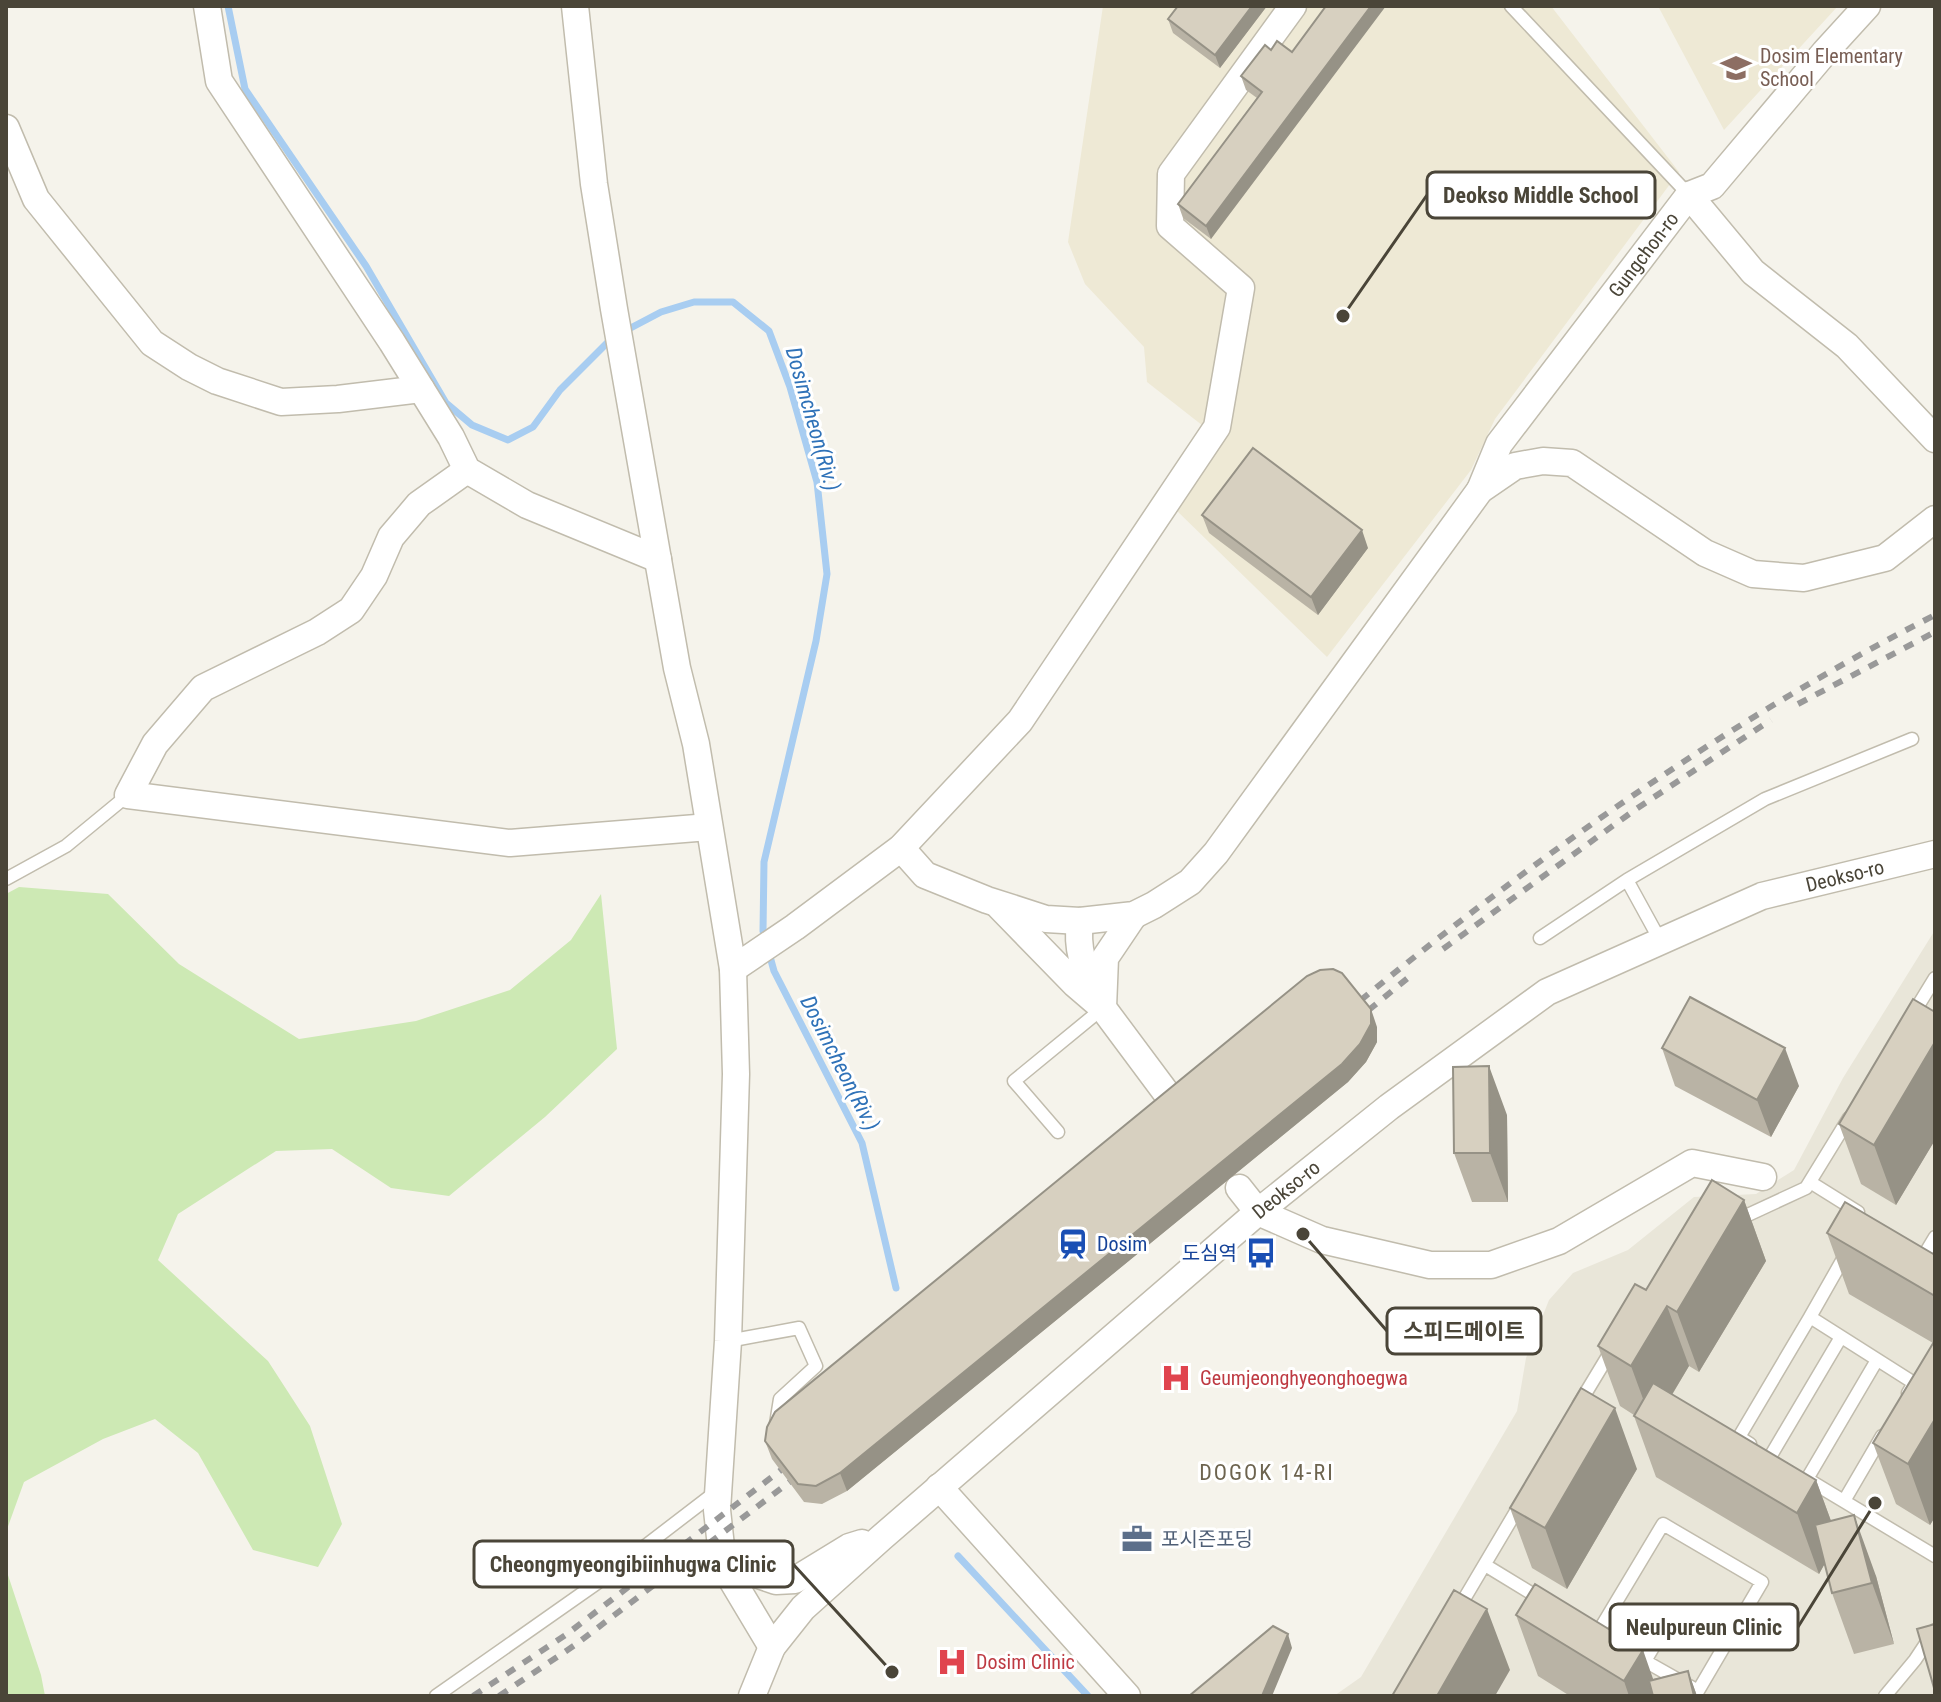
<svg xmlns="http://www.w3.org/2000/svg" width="1941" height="1702" font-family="'Roboto Condensed','Noto Sans KR',sans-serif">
<rect width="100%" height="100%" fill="#f5f3eb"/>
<path fill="#e9e6d9" d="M1935,930V1696H1334L1361,1677L1517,1411L1526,1358L1549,1300L1573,1273L1628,1250L1694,1197L1756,1194L1794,1170L1843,1078Z"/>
<path fill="#eee9d5" d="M1103,6H1551L1679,172L1495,419L1471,470L1327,657L1175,509L1221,440L1147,382L1144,347L1085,284L1068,242Z
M1658,6H1838L1724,130Z"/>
<path fill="#cde9b4" d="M19,887L108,894L179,964L299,1039L416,1021L510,990L571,940L601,894L617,1049L545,1117L449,1196L391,1188L332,1149L276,1151L178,1214L158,1260L268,1361L310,1426L342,1524L318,1567L253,1550L198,1453L155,1419L103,1439L24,1482L6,1532V894Z
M6,1569L41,1675L45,1696H6Z"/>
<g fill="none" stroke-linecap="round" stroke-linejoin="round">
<path stroke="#a8cdf1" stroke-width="7" d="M228,6L245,89L366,266L446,403L472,425L508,440L533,427L560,390L612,338
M623,332L661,312L694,302H733L769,331L790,387L817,482L827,574L816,641L764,862L763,931L766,941
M769,953L774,971L862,1143L896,1288
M958,1556L1088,1696"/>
<g stroke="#c1bcad" stroke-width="15">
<path id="service" d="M1511,6L1689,195
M6,879L66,846L128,795
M1540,938L1627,880
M1661,942L1627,880L1765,799L1912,739
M1913,1014L1935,978
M1058,1132L1014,1081L1103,1008
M1810,1182L1858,1212
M1737,1220L1806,1188L1849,1118
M1847,1252L1810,1317L1914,1383L1908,1393
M1926,1252L1935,1237
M728,1341L799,1328L816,1366L780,1399L776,1424
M1579,1404L1611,1351
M1750,1444L1739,1437L1810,1317
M1770,1457L1841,1337
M1807,1479L1935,1556
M1807,1479L1877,1360
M1844,1501L1882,1436
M1485,1565L1544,1601
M1457,1611L1521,1503
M1593,1631L1597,1634L1663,1524L1762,1582L1698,1691L1636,1656
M1645,1661L1674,1612
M436,1696L597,1583L717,1491
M1885,1696L1915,1660L1935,1630"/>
</g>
<g stroke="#c1bcad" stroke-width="29">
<g id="minor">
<path d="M207,6L219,81L392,342L451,437L467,470L527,505L658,559"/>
<path d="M575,6L594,184L614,309L677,668L696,744L733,969L736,1074L728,1341L717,1510L723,1565L772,1647"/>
<path d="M6,128L36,199L152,343L189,367L217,381L281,402L338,399L421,389"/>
<path d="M1689,195L1753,272L1847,346L1935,439"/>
<path d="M467,470L419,504L391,537L374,576L351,610L317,632L203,688L155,744L128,795L510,843L709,827"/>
<path id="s1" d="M1480,490L1499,444L1689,195L1712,186L1825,52L1867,6"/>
<path d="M901,848L925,875L987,900L1046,919L1080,921L1134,915L1154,905L1190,882L1216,853L1480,490L1515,466L1543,461L1572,463L1705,553L1753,574L1804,578L1885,558L1935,519"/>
<path d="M1000,907L1075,984L1103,1008"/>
<path d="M1134,915L1105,958L1103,1008L1173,1102"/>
<path d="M1080,921C1076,949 1084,969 1096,994"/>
<path d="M733,969L795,927L901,848L1020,721L1217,427L1241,288L1170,226L1171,174L1293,6"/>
<path d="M1239,1188L1258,1212L1322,1240L1430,1265H1491L1559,1241L1692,1163L1763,1177"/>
<path d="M939,1487L1127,1696"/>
<path d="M721,1552L750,1572L776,1581L795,1580L849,1547L862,1543"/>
<path id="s2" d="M752,1696L772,1647L803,1608L881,1538L1258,1212L1389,1107L1547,992L1762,896L1935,854"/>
</g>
</g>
<use href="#service" stroke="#fff" stroke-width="12"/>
<use href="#minor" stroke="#fff" stroke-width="26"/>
<path stroke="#999" stroke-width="6" stroke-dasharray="10 10" stroke-linecap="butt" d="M1798,704L1935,632
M1443,949L1636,809L1771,720
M1345,1013C1529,862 1723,723 1935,615
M1353,1023L1409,977
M473,1696L567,1634L798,1457
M499,1696L575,1645L808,1468"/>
</g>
<path fill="#b9b3a5" d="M1178,6H1267L1220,68L1173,33L1168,19Z
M1271,50L1292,52L1211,239L1183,218L1178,204L1257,98L1246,90L1241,76Z
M1202,515L1368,548L1318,615L1209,533Z
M1935,1012V1140L1896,1205L1861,1184L1839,1124Z
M1377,1027V1042L1366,1062L1348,1082L847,1491L822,1504L804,1502L772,1459L765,1441Z
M1662,1048L1799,1086L1771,1137L1675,1086Z
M1507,1115L1508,1202H1472L1454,1153Z
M1744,1200L1766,1261L1699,1372L1689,1366L1672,1395L1816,1480L1831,1521L1876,1576L1894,1644L1854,1654L1832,1593L1825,1563L1819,1574L1656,1477L1634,1416V1415L1620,1406L1598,1346L1646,1290Z
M1827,1233L1935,1255V1517L1930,1525L1896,1504L1873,1443L1933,1343L1849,1294Z
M1637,1469L1567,1589L1532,1568L1510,1508Z
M1516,1615L1653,1679L1688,1671L1697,1696H1570L1538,1676Z"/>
<path fill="#969286" d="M1252,6H1267L1220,68L1215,55Z
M1371,6H1386L1211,239L1206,226Z
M1362,530L1368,548L1318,615L1311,597Z
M1371,1009L1377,1027V1042L1366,1062L1348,1082L847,1491L840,1473Z
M1935,1042V1140L1896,1205L1874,1145Z
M1785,1048L1799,1086L1771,1137L1757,1100Z
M1489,1066L1507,1115L1508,1202L1490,1153Z
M1744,1200L1766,1261L1699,1372L1677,1312Z
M1667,1306L1689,1366L1653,1426L1631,1366Z
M1615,1408L1637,1469L1567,1589L1545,1528Z
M1935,1419V1517L1930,1525L1908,1464Z
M1816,1480L1838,1540L1819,1574L1797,1513Z
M1854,1515L1876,1576L1894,1644L1872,1583Z
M1487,1609L1510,1670L1495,1696H1437Z
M1288,1634L1292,1648L1272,1696H1262Z
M1643,1650L1659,1696H1629L1624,1681Z
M1688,1671L1697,1696H1694Z"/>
<path fill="#d7d0c0" stroke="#969286" stroke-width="2" d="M1178,6H1252L1215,55L1168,19Z
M1326,6H1371L1206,226L1178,204L1262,92L1241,76L1265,45L1271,50L1277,41L1292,52Z
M1253,448L1362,530L1311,597L1202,515Z
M1333,969L1342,973L1371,1009V1024L1360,1044L1342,1064L840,1473L816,1486L798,1484L765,1441L767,1427L775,1412L1307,976L1320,970Z
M1690,997L1785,1048L1757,1100L1662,1048Z
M1913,999L1935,1012V1042L1874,1145L1839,1124Z
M1489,1066L1490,1153H1454L1453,1067Z
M1712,1180L1744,1200L1677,1312L1667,1306L1631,1366L1598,1346L1635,1284L1646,1290Z
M1845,1202L1935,1255V1296L1827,1233Z
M1935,1340V1419L1908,1464L1873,1443Z
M1653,1383L1816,1480L1797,1513L1634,1416Z
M1581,1388L1615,1408L1545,1528L1510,1508Z
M1854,1515L1872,1583L1832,1593L1815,1525Z
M1535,1584L1643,1650L1624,1681L1516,1615Z
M1454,1590L1487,1609L1437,1696H1392Z
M1935,1624V1688H1934L1917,1629Z
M1273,1626L1288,1634L1262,1696H1189Z
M1688,1671L1694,1696H1653L1649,1681Z"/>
<defs>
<g id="school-bare" transform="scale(2.4)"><path d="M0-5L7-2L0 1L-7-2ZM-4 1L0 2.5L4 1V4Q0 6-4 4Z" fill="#8d6e63" stroke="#fff" stroke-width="2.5" paint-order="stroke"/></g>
<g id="station-bare" transform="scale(2.4)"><path d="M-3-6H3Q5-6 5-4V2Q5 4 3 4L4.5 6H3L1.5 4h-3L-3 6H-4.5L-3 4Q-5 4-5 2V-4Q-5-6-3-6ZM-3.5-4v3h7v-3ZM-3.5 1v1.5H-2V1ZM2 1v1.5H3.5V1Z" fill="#1a4fb4" stroke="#fff" stroke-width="2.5" paint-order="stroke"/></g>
<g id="bus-bare" transform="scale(2.4)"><path d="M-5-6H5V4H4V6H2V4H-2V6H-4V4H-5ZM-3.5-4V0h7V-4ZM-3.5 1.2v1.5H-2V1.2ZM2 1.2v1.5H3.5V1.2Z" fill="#1a4fb4" stroke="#fff" stroke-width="2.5" paint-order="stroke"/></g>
<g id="hospital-bare" transform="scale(2.4)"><path d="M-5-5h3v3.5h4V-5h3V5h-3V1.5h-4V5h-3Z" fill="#e0444e" stroke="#fff" stroke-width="2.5" paint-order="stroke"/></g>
<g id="office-bare" transform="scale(2.4)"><path d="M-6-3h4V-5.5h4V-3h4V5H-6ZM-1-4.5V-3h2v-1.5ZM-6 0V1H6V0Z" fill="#5c6f8a" stroke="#fff" stroke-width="2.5" paint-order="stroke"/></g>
</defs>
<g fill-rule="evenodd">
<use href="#school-bare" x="1736" y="68"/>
<use href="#station-bare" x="1073" y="1244"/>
<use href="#bus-bare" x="1261" y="1253"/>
<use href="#hospital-bare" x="1176" y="1378"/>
<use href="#office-bare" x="1137" y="1539"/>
<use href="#hospital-bare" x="952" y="1662"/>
</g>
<g text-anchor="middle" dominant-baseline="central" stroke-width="6" stroke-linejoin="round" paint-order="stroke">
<g font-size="20" fill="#785e54" stroke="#fff" text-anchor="start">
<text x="1760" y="56">Dosim Elementary<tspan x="1760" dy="23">School</tspan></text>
</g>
<g font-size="20" fill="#4a4538" stroke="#fff">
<text stroke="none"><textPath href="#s1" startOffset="288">Gungchon-ro</textPath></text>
<text stroke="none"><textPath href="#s2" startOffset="1390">Deokso-ro</textPath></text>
<text stroke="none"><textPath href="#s2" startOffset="742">Deokso-ro</textPath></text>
</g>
<g font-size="20" fill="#164399" stroke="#fff" text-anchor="start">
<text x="1097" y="1244">Dosim</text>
<text x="1237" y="1253" text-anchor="end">도심역</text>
</g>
<g font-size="20" fill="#be3a42" stroke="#fff" text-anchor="start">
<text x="1200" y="1378">Geumjeonghyeonghoegwa</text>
<text x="976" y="1662">Dosim Clinic</text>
</g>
<g font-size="20" fill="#4e5e75" stroke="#fff" text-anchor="start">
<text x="1161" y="1539">포시즌포딩</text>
</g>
<g font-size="22" font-style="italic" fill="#2f72b8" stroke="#fff">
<text transform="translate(813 419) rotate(74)">Dosimcheon(Riv.)</text>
<text transform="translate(840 1063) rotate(63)">Dosimcheon(Riv.)</text>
</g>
<g font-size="22" letter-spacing="2" fill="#6d644f" stroke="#fff">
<text x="1267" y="1472">DOGOK 14-RI</text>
</g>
</g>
<path fill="none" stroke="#4a4538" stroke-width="3" d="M1343 316L1427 195M1303 1234L1387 1331M892 1672L793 1564M1875 1503L1798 1627"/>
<g fill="#4a4538" stroke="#fff" stroke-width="3">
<circle cx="1343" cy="316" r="8"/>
<circle cx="1303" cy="1234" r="8"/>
<circle cx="892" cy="1672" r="8"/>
<circle cx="1875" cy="1503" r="8"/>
</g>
<g fill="#fff" stroke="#4a4538" stroke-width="3">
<rect x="1427" y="172" width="228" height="46" rx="8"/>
<rect x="1387" y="1308" width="154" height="46" rx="8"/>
<rect x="474" y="1541" width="319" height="46" rx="8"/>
<rect x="1610" y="1604" width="188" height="46" rx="8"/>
</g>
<g font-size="22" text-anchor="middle" font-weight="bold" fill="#4a4538">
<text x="1541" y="203">Deokso Middle School</text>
<text x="1464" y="1339">스피드메이트</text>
<text x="633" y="1572">Cheongmyeongibiinhugwa Clinic</text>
<text x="1704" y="1635">Neulpureun Clinic</text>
</g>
<rect width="1941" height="1702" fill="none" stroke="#4a4538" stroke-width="16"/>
</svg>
